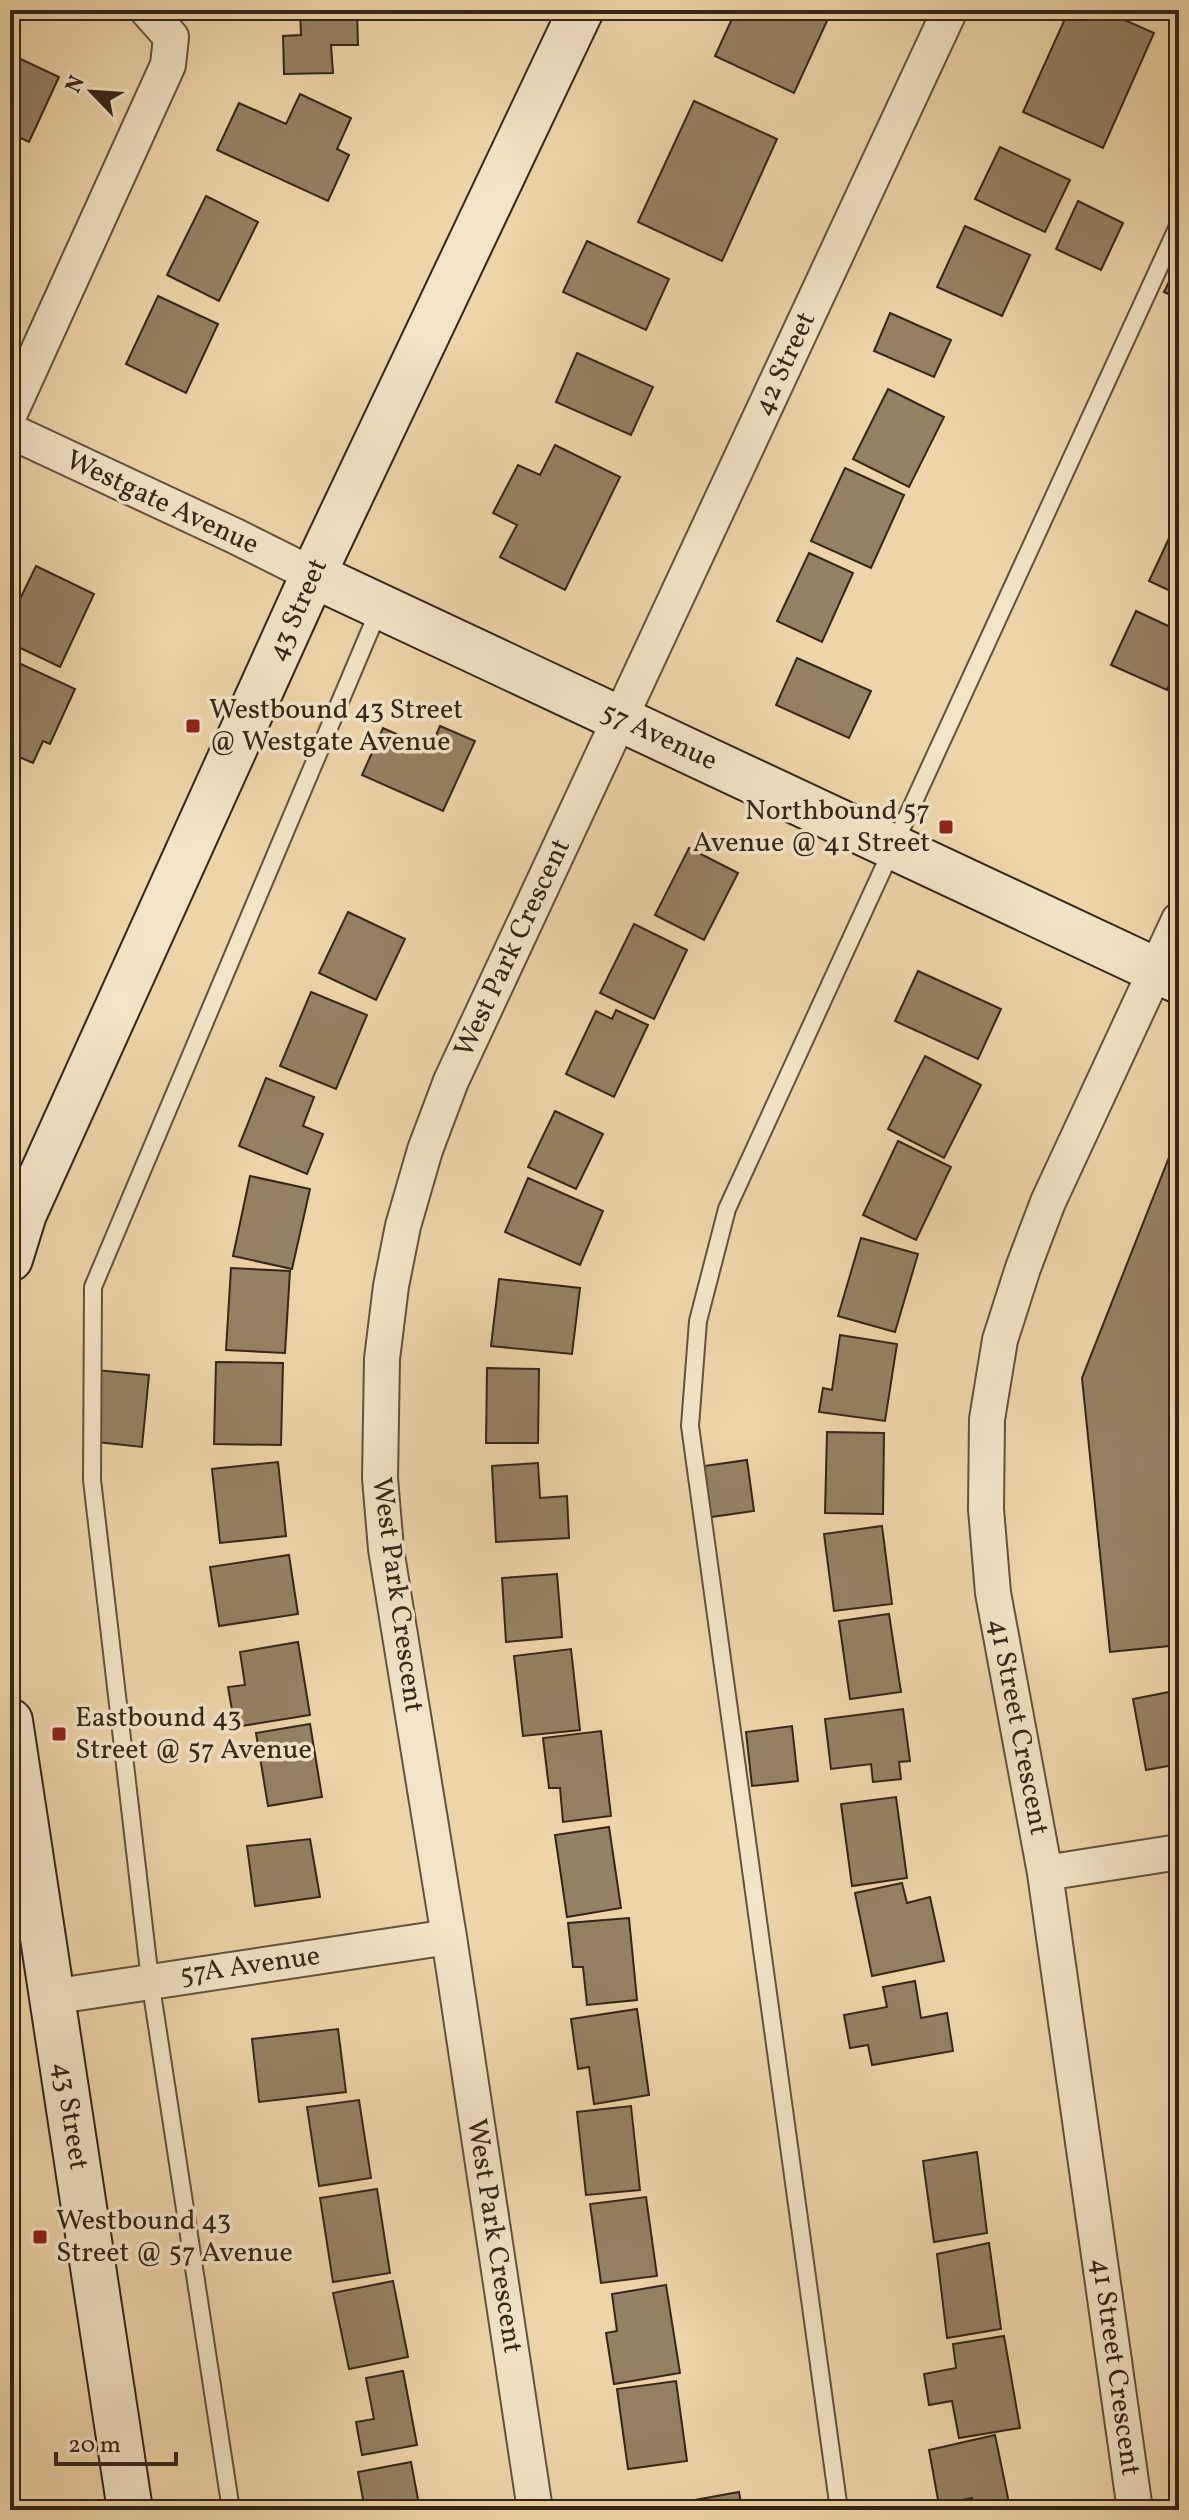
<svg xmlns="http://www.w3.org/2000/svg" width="1189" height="2520" font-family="Vollkorn,serif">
<rect width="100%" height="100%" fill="#edd5a9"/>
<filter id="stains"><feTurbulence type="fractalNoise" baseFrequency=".0025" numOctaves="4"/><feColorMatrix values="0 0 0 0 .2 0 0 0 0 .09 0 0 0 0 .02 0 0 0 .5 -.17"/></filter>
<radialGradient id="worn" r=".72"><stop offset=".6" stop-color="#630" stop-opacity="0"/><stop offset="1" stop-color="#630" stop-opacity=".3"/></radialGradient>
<path fill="#958163" stroke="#352617" stroke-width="2" d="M300,10H357L358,45H331L333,73L284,74L283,36L301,35Z
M736,10H832L794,93L715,56Z
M1069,10H1102L1154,33L1103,148L1023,112Z
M10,54L59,77L29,142L10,133Z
M300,94L351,118L337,149L349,155L328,201L217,150L239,103L286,124Z
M694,101L777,139L722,261L638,222Z
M1000,147L1070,180L1045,232L975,199Z
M206,196L258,222L219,301L167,275Z
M1078,201L1123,223L1101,270L1056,249Z
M965,226L1030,255L1002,316L937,287Z
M587,241L669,279L646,330L563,292Z
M1179,261V299L1164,292Z
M158,296L218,324L186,393L126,364Z
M890,313L951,340L934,377L874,351Z
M577,353L653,387L631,435L556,402Z
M888,389L944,417L909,487L853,459Z
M555,445L620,477L565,590L500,557L517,525L493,513L518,465L540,475Z
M845,468L904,495L871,568L811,541Z
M1179,517V595L1149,581Z
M809,553L853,573L822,642L777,621Z
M36,566L94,594L60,667L10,643V596L19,601Z
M1136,611L1179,631V664L1167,690L1111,665Z
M797,658L871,691L849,738L776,705Z
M10,659L75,689L50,744L43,741L33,763L10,753Z
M440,726L475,741L443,811L362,775L383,728L430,749Z
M689,848L738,873L704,940L655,915Z
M348,912L405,939L376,1000L319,973Z
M634,924L687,950L654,1019L600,993Z
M918,971L1001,1009L978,1059L895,1021Z
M311,992L367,1015L336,1089L280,1066Z
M616,1010L648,1025L614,1097L566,1074L596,1011L612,1019Z
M925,1056L981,1085L944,1158L888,1129Z
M266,1078L314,1097L303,1126L323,1134L307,1174L239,1146Z
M555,1111L603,1134L576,1189L528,1167Z
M1179,1132V1645L1110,1652L1082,1378Z
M898,1141L951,1167L916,1240L863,1215Z
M250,1176L310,1189L292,1269L233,1256Z
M528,1178L603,1211L580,1265L505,1232Z
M861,1238L918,1254L895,1332L838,1316Z
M231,1268L290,1271L285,1353L226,1350Z
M499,1279L580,1288L572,1354L491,1346Z
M840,1335L897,1344L885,1421L819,1412L823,1388L832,1390Z
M216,1362L283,1363L281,1445L214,1444Z
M487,1368L539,1369L538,1443H486Z
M95,1370L149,1375L142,1447L88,1441Z
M827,1432L884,1433L883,1514L825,1513Z
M747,1460L754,1511L711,1517L704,1466Z
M278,1462L286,1536L220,1543L212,1469Z
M538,1463L540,1498L567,1496L569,1538L496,1542L492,1466Z
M882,1526L892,1604L834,1611L824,1534Z
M289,1555L298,1614L219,1626L210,1567Z
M557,1574L562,1637L506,1642L502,1578Z
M889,1614L901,1692L850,1699L839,1621Z
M298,1642L310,1715L235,1727L228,1687L245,1685L240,1652Z
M571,1649L580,1730L523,1736L514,1656Z
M1179,1690V1764L1146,1770L1133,1699Z
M903,1709L910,1761L899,1762L901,1779L873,1782L871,1764L831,1769L825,1719Z
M310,1724L322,1797L268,1806L256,1733Z
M792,1726L798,1781L752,1786L746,1732Z
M601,1731L611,1816L563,1822L560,1788H549L543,1738Z
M896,1797L907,1878L852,1886L841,1804Z
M609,1827L621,1908L567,1917L555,1835Z
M310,1839L320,1897L255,1906L247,1846Z
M902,1883L907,1903L930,1897L944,1961L872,1976L855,1893Z
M629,1918L637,2000L587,2005L583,1967H573L568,1923Z
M1179,1924V1986L1170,1925Z
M915,1981L921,2018L947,2013L953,2051L872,2065L868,2045L850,2048L844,2015L887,2007L883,1987Z
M637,2009L649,2095L594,2104L589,2067L578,2069L571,2019Z
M1179,2025V2089L1170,2026Z
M338,2029L346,2092L259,2102L252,2039Z
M359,2100L371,2178L319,2186L307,2107Z
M631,2106L640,2190L586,2195L577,2112Z
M977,2152L987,2233L934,2242L923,2161Z
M377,2189L390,2273L333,2282L320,2198Z
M646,2197L657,2276L601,2283L590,2204Z
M989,2243L1001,2329L947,2338L937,2254Z
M393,2281L408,2357L349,2369L333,2293Z
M666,2285L680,2373L614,2384L606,2333L617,2331L612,2294Z
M1004,2336L1020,2428L959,2438L952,2401L929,2405L924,2374L956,2368L953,2344Z
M403,2371L417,2445L362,2455L356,2422L374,2419L366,2378Z
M676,2381L687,2461L628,2469L617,2389Z
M995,2435L1009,2503L989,2510H976L972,2498L939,2505L929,2450Z
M411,2462L420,2510H365L358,2472Z
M739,2492L742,2510H657L656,2507Z"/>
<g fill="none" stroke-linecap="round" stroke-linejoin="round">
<g stroke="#63523c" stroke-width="20">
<path id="lane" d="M231,2510L150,1980L92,1480L93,1287L380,607
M839,2510L690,1426L698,1321L727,1209L1179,224"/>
</g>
<g stroke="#63523c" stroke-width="38">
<path id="street" d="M10,413L168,65L171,37L147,10
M10,431L235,536L313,575
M1045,1873L1179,1852
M51,1997L449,1937
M535,2510L449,1937L386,1549L380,1478L382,1359L391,1286L403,1226L425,1150L451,1081L950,10
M1135,2510L1045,1873L993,1593L986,1509L987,1419L1000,1340L1023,1268L1048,1202L1179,920"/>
</g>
<g stroke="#352617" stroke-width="48">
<path id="secondary" d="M313,575L1179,981
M10,1259L24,1214L313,575L581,10
M10,1721L130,2510"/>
</g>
<use href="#lane" stroke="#f3e4c7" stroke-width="16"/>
<use href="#street" stroke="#f3e4c7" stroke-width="34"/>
<use href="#secondary" stroke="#f3e4c7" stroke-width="44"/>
</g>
<g fill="#8f2418" stroke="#f3e4c7" stroke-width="3">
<rect x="185" y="718" width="16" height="16" rx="4"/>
<rect x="938" y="819" width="16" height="16" rx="4"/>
<rect x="51" y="1726" width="16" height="16" rx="4"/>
<rect x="32" y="2229" width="16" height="16" rx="4"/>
</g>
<g text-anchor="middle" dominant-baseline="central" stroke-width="7" stroke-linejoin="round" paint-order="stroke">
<g font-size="28" fill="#352617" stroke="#f3e4c7">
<text transform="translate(785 364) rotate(-65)">42 Street</text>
<text transform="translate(162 503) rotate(25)">Westgate Avenue</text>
<text transform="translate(298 610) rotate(-66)">43 Street</text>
<text transform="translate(659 737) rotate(25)">57 Avenue</text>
<text transform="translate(513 948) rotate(-65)">West Park Crescent</text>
<text transform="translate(397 1595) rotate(82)">West Park Crescent</text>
<text transform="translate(1018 1727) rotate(79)">41 Street Crescent</text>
<text transform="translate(250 1966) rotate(-8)">57A Avenue</text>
<text transform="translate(70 2116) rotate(81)">43 Street</text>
<text transform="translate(494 2236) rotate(81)">West Park Crescent</text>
<text transform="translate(1115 2367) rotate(82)">41 Street Crescent</text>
</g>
<g font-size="28" fill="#352617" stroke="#f3e4c7" text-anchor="start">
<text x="209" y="710">Westbound 43 Street<tspan x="209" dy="32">@ Westgate Avenue</tspan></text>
<text x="930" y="811" text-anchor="end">Northbound 57<tspan x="930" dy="32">Avenue @ 41 Street</tspan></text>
<text x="75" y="1718">Eastbound 43<tspan x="75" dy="32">Street @ 57 Avenue</tspan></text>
<text x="56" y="2221">Westbound 43<tspan x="56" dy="32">Street @ 57 Avenue</tspan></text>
</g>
</g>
<rect width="1189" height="2520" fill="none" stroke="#edd5a9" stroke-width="40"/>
<rect x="12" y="12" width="1165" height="2496" fill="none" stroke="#352617" stroke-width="4"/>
<rect x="20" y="20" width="1149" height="2480" fill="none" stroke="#352617" stroke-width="2"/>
<g transform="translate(92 92) rotate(295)" stroke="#f3e4c7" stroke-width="6" paint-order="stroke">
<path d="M0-6L14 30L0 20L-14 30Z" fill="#352617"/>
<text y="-12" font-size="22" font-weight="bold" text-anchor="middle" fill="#352617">N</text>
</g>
<path d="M56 2452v12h120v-12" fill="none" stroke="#352617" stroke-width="4"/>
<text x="68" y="2452" font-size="24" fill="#352617" stroke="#f3e4c7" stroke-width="6" paint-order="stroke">20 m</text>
<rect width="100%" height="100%" filter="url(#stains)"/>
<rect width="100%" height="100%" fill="url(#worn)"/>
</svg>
